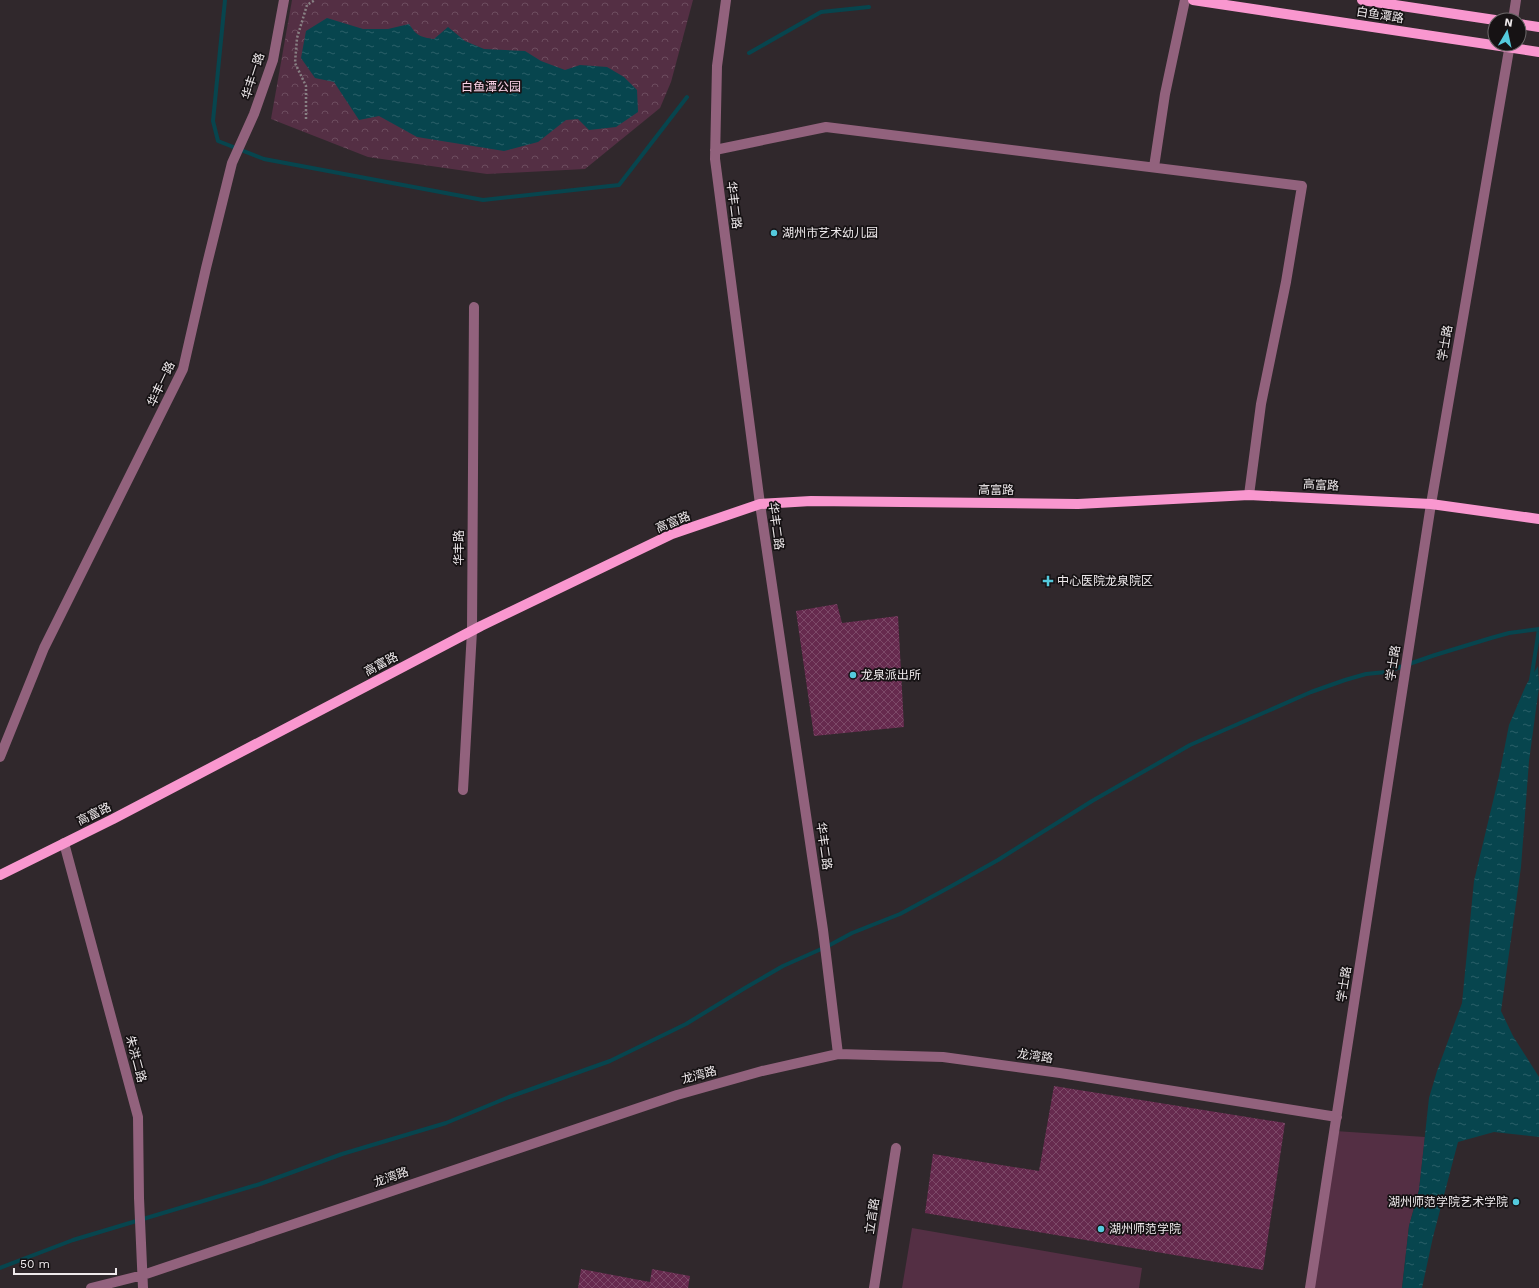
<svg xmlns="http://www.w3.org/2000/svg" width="1539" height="1288" font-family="'Work Sans','Noto Sans SC',sans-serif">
<defs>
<pattern id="forest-crowns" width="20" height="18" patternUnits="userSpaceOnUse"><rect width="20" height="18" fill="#542f44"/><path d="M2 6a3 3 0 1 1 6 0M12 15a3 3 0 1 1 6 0" fill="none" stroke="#6d4d5f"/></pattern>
<pattern id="water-ripples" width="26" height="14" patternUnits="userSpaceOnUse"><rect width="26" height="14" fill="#07454e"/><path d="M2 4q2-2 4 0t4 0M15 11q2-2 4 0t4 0" fill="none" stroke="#2b6068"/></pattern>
<pattern id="building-cross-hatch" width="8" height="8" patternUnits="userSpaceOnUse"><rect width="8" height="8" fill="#662a4e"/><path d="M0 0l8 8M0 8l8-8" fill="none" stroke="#7c4968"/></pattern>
</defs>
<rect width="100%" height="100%" fill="#30282c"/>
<path fill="#542f44" d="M1335,1131L1425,1137L1419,1190L1409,1226L1402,1288H1310Z
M912,1228L1142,1268L1139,1288H902Z"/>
<path fill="url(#forest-crowns)" d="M292,0H693L671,82L660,108L585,169L487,174L368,157L271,119Z"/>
<path fill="url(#water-ripples)" d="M327,18L363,29H388L409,24C417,36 420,37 434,39L448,27L465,41L484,49L525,51L541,61L565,70L580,65L607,67L624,77L637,90L638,112L616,127L589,130L578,119L566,120L538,142L504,151L417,137L379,116L359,120L334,82L315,78L301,58L306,31Z
M1538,666L1539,687L1529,761L1521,867L1501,1011L1513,1036L1539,1077V1137L1494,1132L1458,1142L1433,1237L1422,1288H1402L1409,1226L1419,1190L1429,1098L1437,1071L1462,1003L1474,881L1499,776L1509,725L1526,685Z"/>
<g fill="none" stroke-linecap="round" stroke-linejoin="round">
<path stroke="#07454e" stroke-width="4" d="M225,0L213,121L218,141L264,159L483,200L619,185L687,97
M749,53L821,12L869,7
M1531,680L1539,629
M0,1268L73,1240L260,1184L342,1154L446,1123L509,1097L610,1061L686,1024L745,988L783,966L828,946L852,933L900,914L948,888L998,860L1092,801L1190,745L1311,692L1345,680L1366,674L1386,672L1435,655L1491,638L1509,633L1539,629"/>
</g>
<path fill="url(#building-cross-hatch)" d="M837,604L842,623L898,616L904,727L814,736L796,611Z
M1054,1086L1285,1123L1263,1270L925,1213L933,1154L1039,1171Z
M581,1269L650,1282L652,1269L690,1276L688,1288H578Z"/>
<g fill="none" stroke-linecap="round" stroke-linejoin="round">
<path stroke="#888184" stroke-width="2.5" stroke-dasharray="2 2" stroke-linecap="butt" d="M306,119V86L295,63L297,38L307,5L315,0"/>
<path stroke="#92627d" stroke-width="10" d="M726,0L717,66L715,159L760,504L823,930L838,1054
M1513,20L1516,0
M715,150L826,127L1302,186L1286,282L1261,404L1249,495
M1154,167L1165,94L1185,0
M0,757L44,648L183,369L206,268L232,163L254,114L273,60L284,0
M463,790L472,631L474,307
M64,843L138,1117L139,1198L143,1288
M91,1288L143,1275L677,1095L762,1071L838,1054L943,1057L1060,1073L1337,1117
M874,1288L896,1148
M1310,1288L1431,504L1510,44"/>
<path stroke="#f997cf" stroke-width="10" d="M1193,0L1539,52
M1362,0L1495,20
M1519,24L1539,27
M0,875L113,819L481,626L672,534L760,504L811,501L1078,504L1249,495L1431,504L1539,519"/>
</g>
<g fill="#54cadd" stroke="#161214" stroke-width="1.5">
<circle cx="774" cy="233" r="4"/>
<path d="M1046 575h4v4h4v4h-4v4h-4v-4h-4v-4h4z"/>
<circle cx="853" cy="675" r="4"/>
<circle cx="1516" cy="1202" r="4"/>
<circle cx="1101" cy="1229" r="4"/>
</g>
<g text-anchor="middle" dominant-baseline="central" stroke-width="3.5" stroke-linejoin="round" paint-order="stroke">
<g font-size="12" fill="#efeaec" stroke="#161214">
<text transform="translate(1380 15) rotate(9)">白鱼潭路</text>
<text transform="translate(253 76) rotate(-72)">华丰一路</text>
<text transform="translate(734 205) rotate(83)">华丰二路</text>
<text transform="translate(1445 343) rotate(-80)">学士路</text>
<text transform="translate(161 384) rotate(-65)">华丰一路</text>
<text transform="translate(1321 485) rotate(3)">高富路</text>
<text transform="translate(996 490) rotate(1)">高富路</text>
<text transform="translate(673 522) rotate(-22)">高富路</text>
<text transform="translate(776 526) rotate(82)">华丰二路</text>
<text transform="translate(459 548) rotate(-90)">华丰路</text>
<text transform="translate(1393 663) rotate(-81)">学士路</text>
<text transform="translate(381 664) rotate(-28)">高富路</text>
<text transform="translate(94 814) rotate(-26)">高富路</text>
<text transform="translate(824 846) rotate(82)">华丰二路</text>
<text transform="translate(1344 984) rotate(-81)">学士路</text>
<text transform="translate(1035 1056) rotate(8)">龙湾路</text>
<text transform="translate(136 1059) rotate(75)">朱洪二路</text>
<text transform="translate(699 1075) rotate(-15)">龙湾路</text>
<text transform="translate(391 1177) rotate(-19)">龙湾路</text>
<text transform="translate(872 1216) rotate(-81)">立言路</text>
</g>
<g font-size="12" fill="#fcd4e9" stroke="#161214">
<text x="491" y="87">白鱼潭公园</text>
</g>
<g font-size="12" fill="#efeaec" stroke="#161214" text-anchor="start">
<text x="782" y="233">湖州市艺术幼儿园</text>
<text x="1057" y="581">中心医院龙泉院区</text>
<text x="861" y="675">龙泉派出所</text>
<text x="1508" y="1202" text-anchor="end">湖州师范学院艺术学院</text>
<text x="1109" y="1229">湖州师范学院</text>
</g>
</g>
<g transform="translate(1507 32) rotate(9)"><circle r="19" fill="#161214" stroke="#6d686a"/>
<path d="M0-3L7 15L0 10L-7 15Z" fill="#54cadd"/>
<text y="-6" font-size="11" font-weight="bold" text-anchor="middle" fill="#efeaec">N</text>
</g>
<path d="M14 1268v6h102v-6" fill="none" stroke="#efeaec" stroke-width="2"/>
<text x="20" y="1268" font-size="12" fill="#efeaec" stroke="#161214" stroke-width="3" paint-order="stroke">50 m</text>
</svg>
